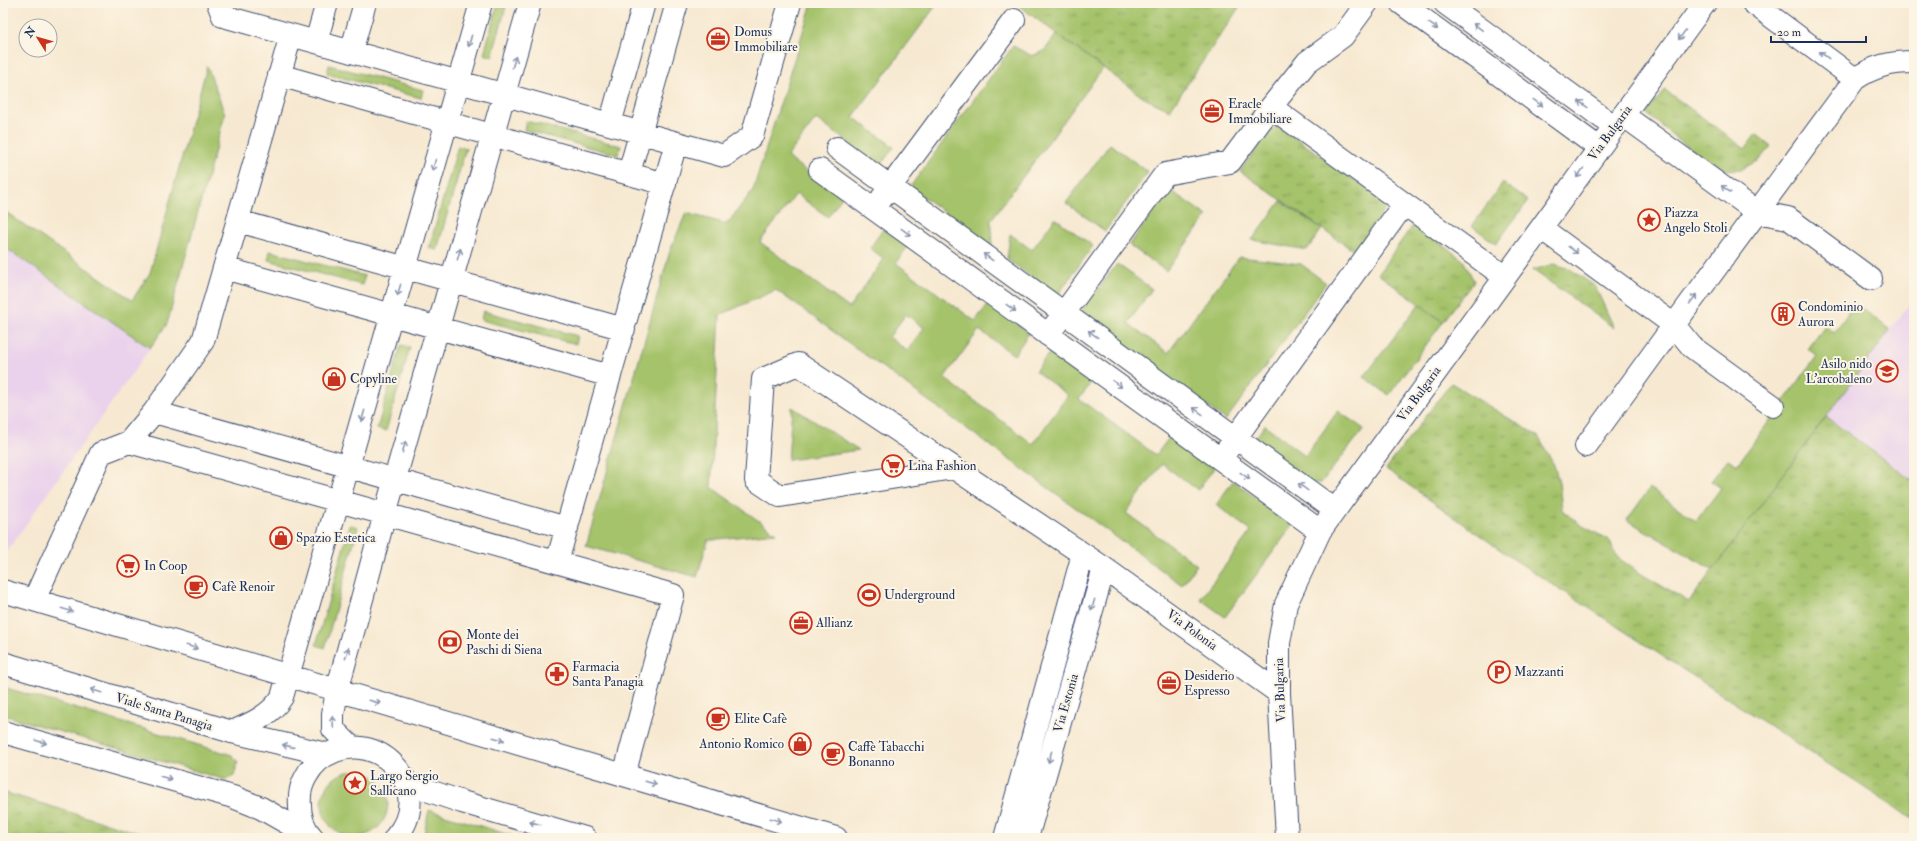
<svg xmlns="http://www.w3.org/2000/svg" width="1917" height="841" font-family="'IM FELL Double Pica',serif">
<defs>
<pattern id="grass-tufts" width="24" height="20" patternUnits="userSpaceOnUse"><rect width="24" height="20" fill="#a5c36b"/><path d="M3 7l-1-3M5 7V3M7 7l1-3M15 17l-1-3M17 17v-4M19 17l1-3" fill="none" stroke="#869f5b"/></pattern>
</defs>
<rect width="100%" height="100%" fill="#fcf5e5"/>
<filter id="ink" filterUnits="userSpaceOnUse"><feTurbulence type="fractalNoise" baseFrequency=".025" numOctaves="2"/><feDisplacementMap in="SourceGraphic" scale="8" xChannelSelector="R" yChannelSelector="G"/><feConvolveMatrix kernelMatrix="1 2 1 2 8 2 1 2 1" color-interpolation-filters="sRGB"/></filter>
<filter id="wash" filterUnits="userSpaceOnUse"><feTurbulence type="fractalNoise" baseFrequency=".012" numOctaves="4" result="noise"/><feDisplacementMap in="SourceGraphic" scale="16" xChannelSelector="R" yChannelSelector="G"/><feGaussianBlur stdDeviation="0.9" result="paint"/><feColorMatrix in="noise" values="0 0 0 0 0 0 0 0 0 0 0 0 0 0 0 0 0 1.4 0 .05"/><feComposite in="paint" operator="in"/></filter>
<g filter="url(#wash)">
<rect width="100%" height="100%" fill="#f7e9d1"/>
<path fill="#ead1ec" d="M3,210L167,324L3,557Z
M1914,297V482L1826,417Z"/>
<path fill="url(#grass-tufts)" stroke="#607964" d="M1015,3H1242L1170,110L1144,98Z
M1665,90L1745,149L1756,134L1771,146L1759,160L1742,169L1725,170L1682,143L1646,113Z
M1280,127L1389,204L1354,251L1240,171L1272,129Z
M1503,183L1528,201L1496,244L1472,226Z
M1414,223L1463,260L1474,281L1443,322L1378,274Z
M1554,264L1570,269L1595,286L1614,328L1533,270Z
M1451,383L1538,436L1554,465L1559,482L1562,510L1581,525L1609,540L1617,557L1638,572L1689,602L1826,417L1914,482V820L1512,558L1386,469Z
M3,792L156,838H3Z"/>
<path fill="#a5c36b" stroke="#607964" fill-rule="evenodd" d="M498,3H507L492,57L484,54Z
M812,3H938L853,117L894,147L880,166L816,119L787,157L842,197L828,217L796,194L760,242L849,308L884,259L870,248L886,225L910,243L896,263L975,321L989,303L1029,333L1014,355L979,330L944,378L1033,444L1068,395L1035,371L1052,350L1093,380L1079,399L1156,455L1171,435L1215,467L1198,490L1162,464L1126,513L1197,565L1182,585L776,290L720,315L711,487L776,533L708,540L697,577L586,546L670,251L686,213L727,224L753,190ZM906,314L924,328L907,351L889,337Z
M1057,34L1103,68L991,220L992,247L910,187L1013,46L1032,56L1045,50Z
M329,65L423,90L421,98L327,74Z
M207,66L225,114L167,324L150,348L3,246V210L132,300L150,273Z
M526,121L621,146L618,155L524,130Z
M1110,144L1148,172L1105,231L1066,203Z
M458,146L466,148L437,250L429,248Z
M1170,190L1207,216L1166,271L1129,245Z
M1281,201L1322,229L1307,250L1252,240Z
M1055,218L1093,246L1057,296L1007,259L1010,234L1032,250Z
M270,251L365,276L362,285L268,260Z
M1239,257L1301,264L1326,283L1226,420L1080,313L1117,264L1152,289L1128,323L1168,353Z
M1855,303L1890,330L1713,570L1627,520L1650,488L1696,521L1721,488L1711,481L1728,459L1737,465L1817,356L1808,349L1825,326L1834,333Z
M1419,304L1443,322L1389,395L1364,377Z
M483,311L578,336L576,344L481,320Z
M401,345L410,347L386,431L377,429Z
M792,407L859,450L788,460Z
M1338,411L1364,429L1321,483H1311L1254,440L1265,425L1305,456Z
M1233,481L1293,525L1225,617L1200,599L1251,531L1216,505Z
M350,525L358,527L325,648L316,645Z
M3,687L232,755L238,761L234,776L226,780L3,715Z
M322 804a33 33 0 1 1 66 0a33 33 0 1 1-66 0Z
M429,810L519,838H423Z"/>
</g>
<g filter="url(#ink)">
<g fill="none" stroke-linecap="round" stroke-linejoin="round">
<g stroke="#3c4b6f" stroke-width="24">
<path id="minor" d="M218,3L223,16L724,156L752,136L790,3
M1401,3L1599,148
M1445,3L1615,127
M1753,3L1855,79
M316,42L327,3
M351,52L365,3
M279,75L665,184
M1271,107L1307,62L1343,36L1367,3
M1623,115L1757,212L1788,218L1871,279
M610,124L644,3
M837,148L1335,510
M820,170L1320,531
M629,173L677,3
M882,198L1014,20
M238,221L624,329
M1541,228L1674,325L1855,79C1874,66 1891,62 1914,62
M224,268L610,376
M1048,335L1165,174L1230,162L1271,107L1505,277
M154,412L567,528
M129,442L673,595L624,775
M1586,446L1674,325L1692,347L1773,406
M1227,450L1404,204
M953,468L780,496L756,480L763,379L798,364L1104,568L1279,693
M557,562L676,143
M3,591L836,838
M34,600L101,453L129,442L154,412L203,341L291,35
M232,732C251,724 271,715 282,697L481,3
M351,747L333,729V714L337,691L385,514L530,3
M1005,838L1083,554
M1027,838L1104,568
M1287,838L1279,693V643L1286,604L1320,531L1705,3"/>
</g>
<g stroke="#3c4b6f" stroke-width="24">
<path id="major" d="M3,663L232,732L326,754
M3,732L233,797L261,808L310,836
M406,783L462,802L585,838
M313,838C301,827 299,810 300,795C301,783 309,769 318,761C371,718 440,787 395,838"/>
</g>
<use href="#minor" stroke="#fff" stroke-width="22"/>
<use href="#major" stroke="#fff" stroke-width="22"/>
</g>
<defs><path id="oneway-shaft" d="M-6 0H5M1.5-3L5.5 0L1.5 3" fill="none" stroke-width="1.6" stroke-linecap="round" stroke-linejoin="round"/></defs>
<g stroke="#8d97ae">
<use href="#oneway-shaft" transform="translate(1433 26) rotate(36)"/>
<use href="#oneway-shaft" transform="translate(1478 27) rotate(-144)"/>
<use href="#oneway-shaft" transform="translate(1682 35) rotate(126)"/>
<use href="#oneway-shaft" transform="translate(470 41) rotate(106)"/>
<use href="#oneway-shaft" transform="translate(1824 55) rotate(-143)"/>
<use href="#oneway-shaft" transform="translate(514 62) rotate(-74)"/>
<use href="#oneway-shaft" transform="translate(1538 103) rotate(36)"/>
<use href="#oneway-shaft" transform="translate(1583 104) rotate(-144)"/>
<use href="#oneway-shaft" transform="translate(434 165) rotate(106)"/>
<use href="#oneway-shaft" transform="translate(1580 173) rotate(126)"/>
<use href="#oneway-shaft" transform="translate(1726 189) rotate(-144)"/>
<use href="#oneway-shaft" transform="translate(906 232) rotate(36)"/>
<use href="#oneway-shaft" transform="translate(1573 250) rotate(36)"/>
<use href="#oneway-shaft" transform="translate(459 254) rotate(-74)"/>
<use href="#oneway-shaft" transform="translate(988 257) rotate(-144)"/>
<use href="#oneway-shaft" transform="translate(399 290) rotate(106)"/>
<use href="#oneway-shaft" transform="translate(1693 299) rotate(-54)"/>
<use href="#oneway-shaft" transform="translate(1011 308) rotate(36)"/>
<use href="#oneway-shaft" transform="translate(1093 334) rotate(-144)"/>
<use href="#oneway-shaft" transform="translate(1117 384) rotate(36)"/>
<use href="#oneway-shaft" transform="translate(1198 411) rotate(-144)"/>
<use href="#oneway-shaft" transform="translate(363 416) rotate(106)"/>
<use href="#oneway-shaft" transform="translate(404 447) rotate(-74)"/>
<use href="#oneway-shaft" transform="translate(1245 476) rotate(36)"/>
<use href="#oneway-shaft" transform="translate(1303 487) rotate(-144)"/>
<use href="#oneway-shaft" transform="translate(1093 605) rotate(106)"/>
<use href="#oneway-shaft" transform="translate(67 610) rotate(17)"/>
<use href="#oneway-shaft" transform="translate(192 647) rotate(17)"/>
<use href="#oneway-shaft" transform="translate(347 653) rotate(-74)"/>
<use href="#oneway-shaft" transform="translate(96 691) rotate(-163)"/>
<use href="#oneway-shaft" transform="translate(375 702) rotate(16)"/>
<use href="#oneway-shaft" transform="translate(333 722) rotate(-94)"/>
<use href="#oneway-shaft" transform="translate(499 739) rotate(16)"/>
<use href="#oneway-shaft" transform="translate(41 742) rotate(16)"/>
<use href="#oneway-shaft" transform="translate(288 746) rotate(-167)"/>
<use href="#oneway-shaft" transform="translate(1050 757) rotate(106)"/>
<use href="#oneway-shaft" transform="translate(166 778) rotate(16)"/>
<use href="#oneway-shaft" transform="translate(651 783) rotate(16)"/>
<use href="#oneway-shaft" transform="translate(776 820) rotate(16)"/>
<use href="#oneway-shaft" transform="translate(535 823) rotate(-164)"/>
</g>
</g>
<defs>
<g id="office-ring" transform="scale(1.15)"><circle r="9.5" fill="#fcf5e5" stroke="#c8321e" stroke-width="1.5"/><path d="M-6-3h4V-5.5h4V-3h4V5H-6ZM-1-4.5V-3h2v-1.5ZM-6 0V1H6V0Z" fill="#c8321e"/></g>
<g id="sight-ring" transform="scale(1.15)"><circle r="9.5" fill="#fcf5e5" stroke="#c8321e" stroke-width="1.5"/><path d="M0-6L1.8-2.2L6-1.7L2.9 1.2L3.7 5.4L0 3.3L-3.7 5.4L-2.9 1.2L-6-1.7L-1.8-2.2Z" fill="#c8321e"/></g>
<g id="building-ring" transform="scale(1.15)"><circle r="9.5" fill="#fcf5e5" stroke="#c8321e" stroke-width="1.5"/><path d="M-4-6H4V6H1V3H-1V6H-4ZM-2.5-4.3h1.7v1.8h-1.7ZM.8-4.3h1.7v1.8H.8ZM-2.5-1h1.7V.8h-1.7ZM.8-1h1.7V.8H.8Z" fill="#c8321e"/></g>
<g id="school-ring" transform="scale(1.15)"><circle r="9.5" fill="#fcf5e5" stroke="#c8321e" stroke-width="1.5"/><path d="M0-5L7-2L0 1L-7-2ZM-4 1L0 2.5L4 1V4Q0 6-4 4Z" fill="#c8321e"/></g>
<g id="shop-ring" transform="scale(1.15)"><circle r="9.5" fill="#fcf5e5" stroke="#c8321e" stroke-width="1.5"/><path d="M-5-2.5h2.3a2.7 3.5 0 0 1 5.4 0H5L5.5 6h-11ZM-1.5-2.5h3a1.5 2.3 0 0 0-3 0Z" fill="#c8321e"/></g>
<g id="supermarket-ring" transform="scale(1.15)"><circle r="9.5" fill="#fcf5e5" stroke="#c8321e" stroke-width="1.5"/><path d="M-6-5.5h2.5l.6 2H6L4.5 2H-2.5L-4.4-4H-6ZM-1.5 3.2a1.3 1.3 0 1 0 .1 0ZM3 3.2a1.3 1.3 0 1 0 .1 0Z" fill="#c8321e"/></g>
<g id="cafe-ring" transform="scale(1.15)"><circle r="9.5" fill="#fcf5e5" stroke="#c8321e" stroke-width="1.5"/><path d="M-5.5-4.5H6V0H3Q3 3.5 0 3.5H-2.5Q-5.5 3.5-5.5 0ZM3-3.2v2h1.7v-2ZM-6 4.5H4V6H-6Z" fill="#c8321e"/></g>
<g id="stadium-ring" transform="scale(1.15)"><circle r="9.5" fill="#fcf5e5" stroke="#c8321e" stroke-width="1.5"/><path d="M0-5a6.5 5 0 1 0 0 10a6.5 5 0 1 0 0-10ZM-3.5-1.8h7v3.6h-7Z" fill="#c8321e"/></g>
<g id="bank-ring" transform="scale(1.15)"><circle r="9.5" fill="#fcf5e5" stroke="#c8321e" stroke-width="1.5"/><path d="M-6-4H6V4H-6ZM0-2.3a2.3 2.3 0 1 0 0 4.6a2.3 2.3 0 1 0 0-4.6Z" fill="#c8321e"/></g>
<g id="parking-ring" transform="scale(1.15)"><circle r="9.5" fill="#fcf5e5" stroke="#c8321e" stroke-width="1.5"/><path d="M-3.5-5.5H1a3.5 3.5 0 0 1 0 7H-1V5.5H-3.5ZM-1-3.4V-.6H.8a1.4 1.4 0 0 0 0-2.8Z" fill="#c8321e"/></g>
<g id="pharmacy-ring" transform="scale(1.15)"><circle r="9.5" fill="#fcf5e5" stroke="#c8321e" stroke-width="1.5"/><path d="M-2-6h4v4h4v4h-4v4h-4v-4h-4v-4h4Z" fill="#c8321e"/></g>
</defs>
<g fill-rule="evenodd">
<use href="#office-ring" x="718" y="39"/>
<use href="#office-ring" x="1212" y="111"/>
<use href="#sight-ring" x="1649" y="220"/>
<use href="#building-ring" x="1783" y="314"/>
<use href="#school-ring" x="1887" y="371"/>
<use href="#shop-ring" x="334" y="379"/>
<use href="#supermarket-ring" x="893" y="466"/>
<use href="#shop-ring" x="281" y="538"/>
<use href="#supermarket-ring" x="128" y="566"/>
<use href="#cafe-ring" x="196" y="587"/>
<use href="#stadium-ring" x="869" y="595"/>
<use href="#office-ring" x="801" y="623"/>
<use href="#bank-ring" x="450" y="642"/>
<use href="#parking-ring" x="1499" y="672"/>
<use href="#pharmacy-ring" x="557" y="674"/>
<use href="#office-ring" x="1169" y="683"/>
<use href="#cafe-ring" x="718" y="719"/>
<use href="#shop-ring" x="800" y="744"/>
<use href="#cafe-ring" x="833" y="754"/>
<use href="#sight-ring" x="355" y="783"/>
</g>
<g text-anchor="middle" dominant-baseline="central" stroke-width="4" stroke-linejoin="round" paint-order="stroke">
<g font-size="13" fill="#1b2f5e" stroke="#fcf5e5" text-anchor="start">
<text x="734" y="32">Domus<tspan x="734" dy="15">Immobiliare</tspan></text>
<text x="1228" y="104">Eracle<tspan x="1228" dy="15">Immobiliare</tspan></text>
<text x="1664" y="213">Piazza<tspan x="1664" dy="15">Angelo Stoli</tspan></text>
<text x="1798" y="307">Condominio<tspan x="1798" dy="15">Aurora</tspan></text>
<text x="1872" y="364" text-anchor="end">Asilo nido<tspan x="1872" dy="15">L'arcobaleno</tspan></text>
<text x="350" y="379">Copyline</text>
<text x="908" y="466">Lina Fashion</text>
<text x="296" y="538">Spazio Estetica</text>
<text x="144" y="566">In Coop</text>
<text x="212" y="587">Cafè Renoir</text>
<text x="884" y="595">Underground</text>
<text x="816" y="623">Allianz</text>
<text x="466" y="635">Monte dei<tspan x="466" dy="15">Paschi di Siena</tspan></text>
<text x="572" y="667">Farmacia<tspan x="572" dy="15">Santa Panagia</tspan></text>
<text x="1514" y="672">Mazzanti</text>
<text x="1184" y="676">Desiderio<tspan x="1184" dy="15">Espresso</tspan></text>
<text x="734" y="719">Elite Cafè</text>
<text x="784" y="744" text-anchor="end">Antonio Romico</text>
<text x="848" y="747">Caffè Tabacchi<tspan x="848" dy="15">Bonanno</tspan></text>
<text x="370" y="776">Largo Sergio<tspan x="370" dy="15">Sallicano</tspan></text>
</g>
<g font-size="13" fill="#1b2f5e" stroke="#fcf5e5">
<text transform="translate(1610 133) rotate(-54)">Via Bulgaria</text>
<text transform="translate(1419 394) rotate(-54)">Via Bulgaria</text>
<text transform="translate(1192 630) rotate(36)">Via Polonia</text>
<text transform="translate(1280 690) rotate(-92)">Via Bulgaria</text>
<text transform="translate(1066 703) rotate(-74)">Via Estonia</text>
<text transform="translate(164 712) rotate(17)">Viale Santa Panagia</text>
</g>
</g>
<rect width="1917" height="841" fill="none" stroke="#fcf5e5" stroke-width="16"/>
<g transform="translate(38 38) rotate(307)"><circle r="19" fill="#fcf5e5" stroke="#a2a6af"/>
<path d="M0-3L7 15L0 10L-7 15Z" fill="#c8321e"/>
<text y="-6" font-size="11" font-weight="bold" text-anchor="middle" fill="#1b2f5e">N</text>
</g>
<path d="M1771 36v6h95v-6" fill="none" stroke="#1b2f5e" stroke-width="2"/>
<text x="1777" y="36" font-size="12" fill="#1b2f5e" stroke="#fcf5e5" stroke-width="3" paint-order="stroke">20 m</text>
</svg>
